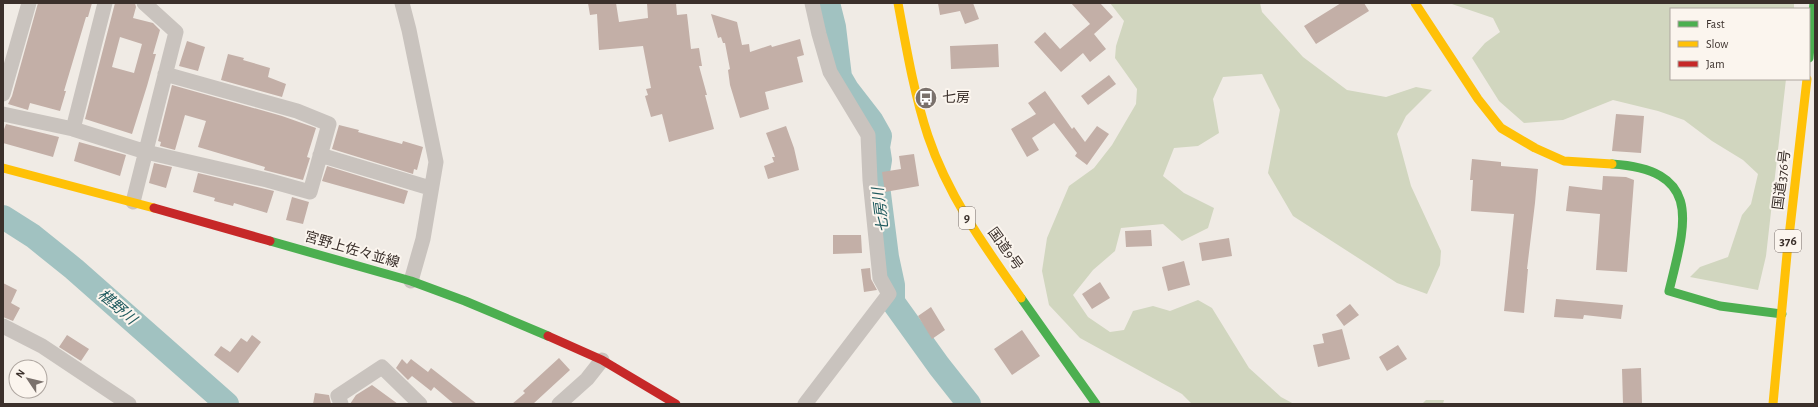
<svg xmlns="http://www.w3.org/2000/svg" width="1818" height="407" font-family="'Alegreya Sans','Noto Sans JP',sans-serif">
<rect width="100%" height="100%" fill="#f0ebe5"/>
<path fill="#d1d6bf" d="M1110,3H1260L1262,12L1303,57L1347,90L1386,97L1416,87L1432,90L1406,116L1397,134L1411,186L1441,251L1440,265L1427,294L1397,283L1293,216L1268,173L1280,110L1262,74L1223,77L1213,99L1219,133L1198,146L1174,148L1163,176L1184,193L1214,208L1208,228L1182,241L1163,224L1121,228L1115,251L1093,270L1073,295L1088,317L1110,332L1124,330L1133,311L1153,306L1170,311L1198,300L1212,308L1249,368L1281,397L1294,404H1192L1182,394L1080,338L1049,305L1042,271L1047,238L1069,186L1094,168L1112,145L1136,104L1137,89L1115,58L1116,46L1124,21Z
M1449,3H1794V9H1671V79H1786L1766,256L1758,290L1690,277L1700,267L1728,257L1742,215L1751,204L1758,174L1743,160L1712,141L1684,120L1658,111L1613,100L1563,120L1524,123L1499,101L1472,58L1485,43L1500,32L1493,18Z
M1426,400H1444L1443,404H1422Z"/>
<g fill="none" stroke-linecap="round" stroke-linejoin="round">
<path stroke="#a1c2c1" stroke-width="24" d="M828,3L834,27L840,77L847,89L871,120L880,136L878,147L880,160L877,178L887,257L893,285V302L939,366L969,404
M3,217L33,236L74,269L227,404"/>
</g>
<path fill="#c3afa7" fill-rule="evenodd" d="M38,3H92L88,17H86L64,91H66L60,111L30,103L28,110L8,104L12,96Z
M115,3H135L136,7L133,18L153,23L160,30L153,54H156L147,86L132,134L85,119ZM120,37L142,44L134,73L112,67Z
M588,3H616L619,22L648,18L647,3H676L677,15L687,14L691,49L699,48L702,66H699L707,95H705L714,129L669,142L662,114L651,117L645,96L648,95L646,89L651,88L643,46L599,50L597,14L590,15Z
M938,3H973L979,19L965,24L960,11L940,15Z
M1071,3H1100L1113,17L1094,34L1106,49L1090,62L1083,53L1061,72L1034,42L1045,32L1060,49L1090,24Z
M1341,3H1364L1369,11L1316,44L1304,26Z
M711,14L737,22L742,45L749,44L750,52L771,45L772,47L800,39L804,55L797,57L803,82L765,92L769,109L740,118L730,85L728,70L730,69L725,43H723L721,37L718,38Z
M187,41L205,47L198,71L179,66Z
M998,44L999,67L951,69L950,46Z
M228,54L244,58L243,60L270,68L268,77L286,84L282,97L221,80Z
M1109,75L1116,84L1088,105L1081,96Z
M172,85L282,116L316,128L307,157L310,158L303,180L264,170L265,167L198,147L206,121L185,115L175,150L160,146L161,142L158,141Z
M1045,91L1072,129L1074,127L1085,142L1097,126L1109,134L1087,165L1075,156L1077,153L1054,123L1032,138L1039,150L1027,157L1011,129L1036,114L1028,103Z
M1616,114L1644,116L1641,153L1612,151Z
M6,124L59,137L53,157L3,143V132Z
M339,125L359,130L358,132L402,144L403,141L423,147L417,170L414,169L413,174L332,149Z
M786,126L794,148L799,170L768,179L764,166L774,162L772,157H775L766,133Z
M79,142L126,155L120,176L74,161Z
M914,154L919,186L885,192L882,172L901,169L899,156Z
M1472,159L1501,162V166L1538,169L1535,203L1527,269H1528L1524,313L1504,311L1514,214L1471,211L1473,180H1470Z
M154,163L172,167L166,188L149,183Z
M327,166L408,191L404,204L322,181Z
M198,173L274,191L267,213L234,203L233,206L214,201L215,198L193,192Z
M1603,176L1626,177L1634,180L1627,272L1596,270L1600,214L1566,211L1569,186L1602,190Z
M292,197L309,202L303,224L286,220Z
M1151,230L1152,246L1126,247L1125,231Z
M833,235H861L862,253L833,254Z
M1229,238L1232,256L1202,261L1199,243Z
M1184,261L1190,285L1168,291L1162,267Z
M870,268L871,279L877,290L864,292L861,269Z
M1100,282L1110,298L1092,309L1082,294Z
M3,283L17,290L11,303L20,308L13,321L3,317Z
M1556,299L1623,305L1621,319L1584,315L1583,319L1554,317Z
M1350,304L1359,315L1344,326L1336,315Z
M931,307L945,330L932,339L918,316Z
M1342,329L1350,359L1318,367L1313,345L1324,343L1322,334Z
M1022,330L1040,356L1012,375L994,349Z
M67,335L89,349L81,361L59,347Z
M252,335L261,342L238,373L214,355L221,346L230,352L241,338L247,342Z
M1398,345L1407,359L1387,371L1379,357Z
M559,358L570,370L533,404H512L525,393L523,391Z
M402,359L407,364L411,359L428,372L431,368L477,404H454L434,387L431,391L412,376L408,380L396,368Z
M1641,368L1642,403L1623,404L1622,369Z
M372,385L398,404H350L356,395Z
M315,393L329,395L331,404H313Z"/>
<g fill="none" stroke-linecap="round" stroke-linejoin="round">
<path stroke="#c9c3be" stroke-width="15" d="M402,3L409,30L436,162L423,239L411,281
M3,94L29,3
M3,114L73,129L146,152L267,180L310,192L329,124L297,111L165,74
M73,129L105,3
M320,155L430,188
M133,202L176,32L144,3
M3,326L42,346L129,404
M341,404L338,396L382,367L420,404
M559,404L587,379L602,360
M805,404L889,294L880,278L870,180L868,135L830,72L819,34L812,3"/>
<path stroke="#4caf50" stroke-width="9" d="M1809,58L1814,3
M1612,164C1705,170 1685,225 1669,291L1720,306L1782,314
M270,241L411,281L465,301L548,336
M1021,298L1096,404"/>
<path stroke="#ffc107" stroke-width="9" d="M898,3C906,46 914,94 928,136C948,196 985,247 1021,298
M1415,3L1478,99L1501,128L1535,148L1564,161L1612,164
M3,168L154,208
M1773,404L1787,254L1807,79"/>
<path stroke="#c62828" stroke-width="9" d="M154,208L270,241
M548,336L602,360L676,404"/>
</g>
<defs>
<g id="bus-disc" transform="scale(1.15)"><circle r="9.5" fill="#7a716c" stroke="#fbf5ee"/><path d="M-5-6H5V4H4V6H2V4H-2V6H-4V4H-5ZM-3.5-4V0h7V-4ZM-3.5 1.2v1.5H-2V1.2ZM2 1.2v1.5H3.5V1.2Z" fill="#fff"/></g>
</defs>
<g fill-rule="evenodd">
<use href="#bus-disc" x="926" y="98"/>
</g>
<g text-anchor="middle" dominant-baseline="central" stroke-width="4" stroke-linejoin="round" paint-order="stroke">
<g fill="#fbf5ee" stroke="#756b66" stroke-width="1">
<rect x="959" y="207" width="16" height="22" rx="3"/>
<rect x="1775" y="230" width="26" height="22" rx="3"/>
</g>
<g font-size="13" font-weight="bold" fill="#3b302b">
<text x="967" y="218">9</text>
<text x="1788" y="241">376</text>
</g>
<g font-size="14" fill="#3b302b" stroke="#fbf5ee" text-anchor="start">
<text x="942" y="98">七房</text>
</g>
<g font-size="14" fill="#3b302b" stroke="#fbf5ee">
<text transform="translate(1782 180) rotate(-83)">国道376号</text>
<text transform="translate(1005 249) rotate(54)">国道9号</text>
<text transform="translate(352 250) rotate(16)">宮野上佐々並線</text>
</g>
<g font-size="15" font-style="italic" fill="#1f5a5e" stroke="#fbf5ee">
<text transform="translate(881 210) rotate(-97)">七房川</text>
<text transform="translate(117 307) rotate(41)">椹野川</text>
</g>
</g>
<rect width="1818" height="407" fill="none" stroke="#3b302b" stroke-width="8"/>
<rect x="1670" y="8" width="140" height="72" fill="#fbf5ee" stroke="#aea6a0"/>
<rect x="1678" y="21" width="20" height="6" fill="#4caf50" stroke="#aea6a0"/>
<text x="1706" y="28" font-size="12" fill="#3b302b">Fast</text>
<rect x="1678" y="41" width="20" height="6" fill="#ffc107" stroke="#aea6a0"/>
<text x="1706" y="48" font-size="12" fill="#3b302b">Slow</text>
<rect x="1678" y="61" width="20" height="6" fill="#c62828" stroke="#aea6a0"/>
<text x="1706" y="68" font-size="12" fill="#3b302b">Jam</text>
<g transform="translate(28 379) rotate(305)"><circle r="19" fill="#fbf5ee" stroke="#aea6a0"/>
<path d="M0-3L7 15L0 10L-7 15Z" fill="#7a716c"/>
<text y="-6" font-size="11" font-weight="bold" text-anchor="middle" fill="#3b302b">N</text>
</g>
</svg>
